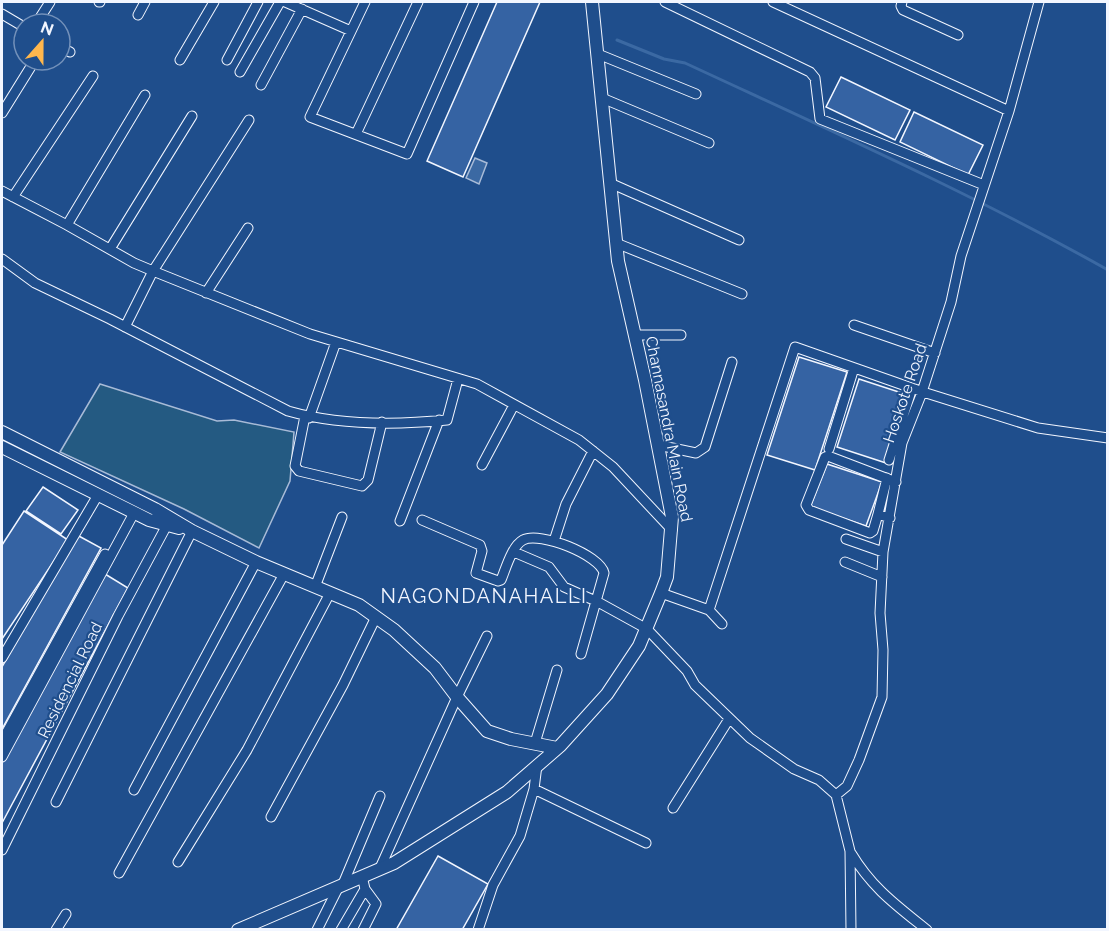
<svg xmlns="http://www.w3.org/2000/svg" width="1109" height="931" font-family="Raleway,sans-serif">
<rect width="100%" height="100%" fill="#1f4e8c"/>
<path fill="#245a82" stroke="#a8bbd7" stroke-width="1.5" d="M100,384L217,421L234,420L294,432L290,481L259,548L184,509L60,452Z"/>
<path fill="#3b69a3" stroke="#a8bbd7" stroke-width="1.5" d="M475,158L487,163L479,184L466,178Z"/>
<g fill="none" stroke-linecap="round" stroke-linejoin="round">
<path stroke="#3b69a3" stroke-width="3" d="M617,40L664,59L685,63C827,129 971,193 1108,270"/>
</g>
<path fill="#3563a3" stroke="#f2f6ff" stroke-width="1.5" d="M497,2H540L463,177L427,161Z
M841,77L910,110L895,140L826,107Z
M914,112L983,145L968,175L900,142Z
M799,357L847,372L815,470L767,455Z
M859,379L908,395L886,463L837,447Z
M827,464L882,482L866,526L810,507Z
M43,487L78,510L61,534L26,511Z
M24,511L68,540L2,639V545Z
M77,535L101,548L2,729V667Z
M105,574L128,588L2,823V763Z
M438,856L488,884L462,930H396Z"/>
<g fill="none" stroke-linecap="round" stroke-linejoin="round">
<g stroke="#f2f6ff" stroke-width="11">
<path id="minor" d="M99,2H100
M285,2L351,31
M365,2L310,117L407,154L474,2
M665,2L810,72L815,78L820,119L984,185
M773,2L1009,111
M902,2L901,6L903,10L958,35
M2,14L24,27
M138,15L145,2
M36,24L50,2
M60,47L70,52
M598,54L696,94
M180,60L214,2
M227,60L258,2
M240,72L280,2
M261,85L302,9
M602,98L709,143
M2,113L35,60
M356,134L418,2
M610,183L739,240
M2,191L67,225L134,263L153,271L310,334L477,384L579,440L613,467L672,530
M13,197L93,76
M67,225L145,95
M616,243L742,294
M110,249L192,116
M2,259L35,283L110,319L288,411C337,425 396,425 447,420L458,379
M206,293L248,228
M854,325L935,353
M125,327L153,271L249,120
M635,335H681
M305,416L295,466L299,471L362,486L368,480L382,422
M309,418L336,342
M658,445L696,453L705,447L732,362
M829,449L854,368
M889,460L912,388
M482,465L514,405
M878,514L887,478
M890,518L878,514L873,531L870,533L809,510L806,505L825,457L828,456L896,482
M422,520L480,545L482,551L476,573L498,581L501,580C506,568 512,546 523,540C540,531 600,555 604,573L581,654
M400,521L439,420
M846,539L883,552
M554,541L566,504L593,451
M514,552L549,567L564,587L598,602L647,629L687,671L695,685L750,738L794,769L819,780L836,795L850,851L851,930
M845,562L882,577
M315,587L342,517
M661,593L709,610L722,624
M709,610L795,347L923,392L1038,428L1108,438
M2,658L98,495
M2,741L105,554
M535,743L557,670
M2,757L134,513
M534,789L646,843
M134,790L256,562
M836,795L847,786L859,760L882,697L883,650L880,613L883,552L902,443L921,395L951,302L961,256L1009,111L1039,2
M56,802L192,531
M673,808L729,719
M271,817L343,685L376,617
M2,850L118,616L167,525
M851,853C872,888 896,905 927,930
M178,862L247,750L330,593
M380,868L457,697L487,636
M119,873L284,574
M362,876L365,889L376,904L363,930
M343,884L380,796
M56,930L66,914
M317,930L339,886
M341,930L365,889
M478,930L493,885L520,836L534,789L537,765"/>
</g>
<g stroke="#f2f6ff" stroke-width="14">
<path id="tertiary" d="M2,432L155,509L192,531L256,562L359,605L394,630L435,668L457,697L487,731L511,739L557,748
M2,447L149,520L179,528
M238,930L394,863L507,792L560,746L607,694L639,646L661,593L667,577L672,517L645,380L618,261L592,2"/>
</g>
<use href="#minor" stroke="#1f4e8c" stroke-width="9"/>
<use href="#tertiary" stroke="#1f4e8c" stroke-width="12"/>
</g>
<g text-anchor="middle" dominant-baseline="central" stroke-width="4.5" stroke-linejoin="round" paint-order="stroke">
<g font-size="16" fill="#f2f6ff" stroke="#1f4e8c">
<text transform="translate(905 393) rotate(-71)">Hoskote Road</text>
<text transform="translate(669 429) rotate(79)">Channasandra Main Road</text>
<text transform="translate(70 680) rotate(-64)">Residencial Road</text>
</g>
<g font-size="20" letter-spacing="1.5" fill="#f2f6ff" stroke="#1f4e8c">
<text x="484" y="596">NAGONDANAHALLI</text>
</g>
</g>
<rect width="1109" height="931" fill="none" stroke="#f2f6ff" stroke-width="6"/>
<g transform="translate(42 42) rotate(21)"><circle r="28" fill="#1f4e8c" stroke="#7391ba" stroke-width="1.5"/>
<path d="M0-4.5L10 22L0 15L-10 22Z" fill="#ffb74d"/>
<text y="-9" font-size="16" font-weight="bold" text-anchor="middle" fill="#f2f6ff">N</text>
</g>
</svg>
